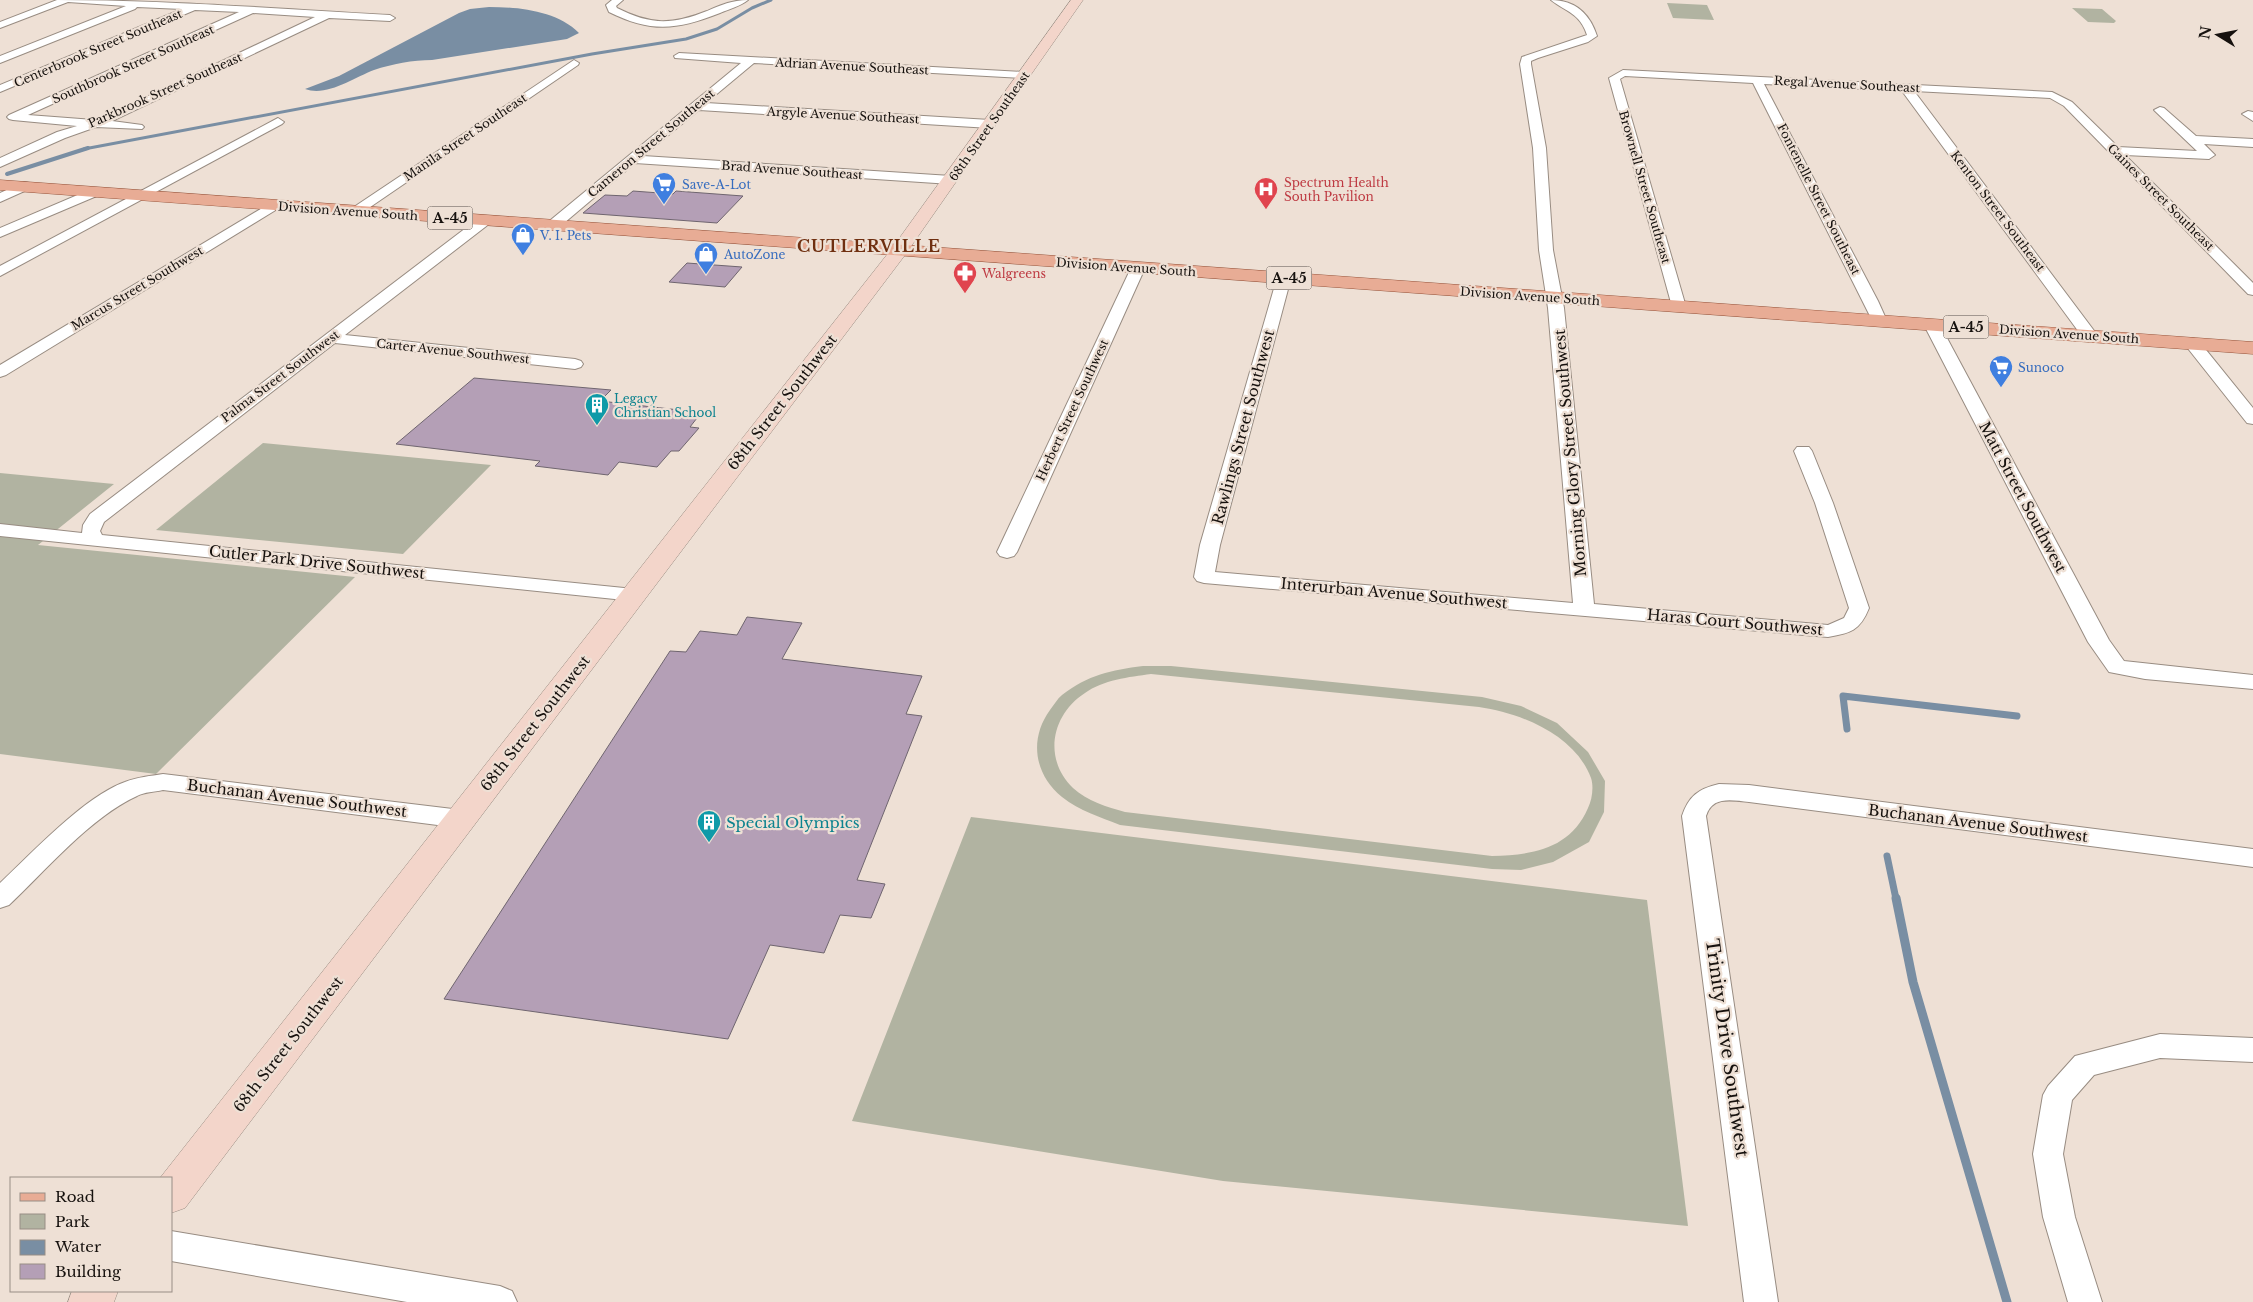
<svg xmlns="http://www.w3.org/2000/svg" width="2253" height="1302" font-family="'Libre Baskerville',serif">
<rect width="100%" height="100%" fill="#eee0d5"/>
<path fill="#b1b3a1" fill-rule="evenodd" d="M1667,3L1707,5L1714,20L1673,18Z
M2072,8L2102,9L2116,21L2114,23L2088,22Z
M263,443L491,465L403,554L156,530Z
M0,473L114,484L38,545L355,577L156,774L0,754Z
M1143,666H1171L1482,697L1521,706L1557,723L1588,752L1605,781L1604,812L1589,842L1553,862L1521,870L1492,869L1120,825C1100,817 1080,811 1062,797C1034,774 1029,739 1050,710C1054,705 1057,699 1062,695C1088,675 1111,670 1143,666ZM1151,674L1479,707C1521,713 1575,735 1591,778C1594,787 1592,800 1588,808C1570,849 1533,855 1492,856L1125,812C1107,807 1087,801 1073,788C1043,759 1051,715 1085,693C1103,680 1129,677 1151,674Z
M971,817L1647,900L1688,1226L1223,1181L852,1121Z"/>
<path fill="#798ea3" d="M489,7C519,7 557,11 579,33L567,39L432,60C413,60 392,64 374,70C353,78 327,97 305,89L339,76L459,13L470,9Z"/>
<g fill="none" stroke-linecap="round" stroke-linejoin="round">
<path stroke="#798ea3" stroke-width="3" d="M84,149L592,54L686,39L717,29L752,8L771,0"/>
<path stroke="#798ea3" stroke-width="4" d="M7,174L88,148"/>
<path stroke="#798ea3" stroke-width="7" d="M1847,729L1843,696L2017,716
M1887,856L1896,899"/>
<path stroke="#798ea3" stroke-width="9" d="M1896,898L1913,982L2007,1302"/>
</g>
<path fill="#b49fb6" stroke="#6f656f" d="M633,191L673,194L676,191L743,196L717,223L583,213L605,195L627,196Z
M687,263L742,267L725,287L669,282Z
M474,378L611,390L600,401L688,411L683,417L697,418L690,427L699,428L679,451H671L657,467L619,462L608,475L535,466L540,461L396,444Z
M747,617L802,623L782,659L922,676L906,714L922,716L857,880L885,884L871,918L840,915L824,953L770,945L728,1039L444,999L670,651L686,652L700,631L737,635Z"/>
<g fill="none" stroke-linecap="round" stroke-linejoin="round">
<g stroke="#988c82" stroke-width="2">
<path id="minor" d="M57,0C168,0 279,9 390,15L395,18L390,21L329,18L112,121L142,125L144,127L142,129L96,127L65,138L0,167V158L57,132L77,126L13,120L9,119L7,117L9,115L239,12L195,10L0,92V85L182,9L137,7L135,9L0,63V56L126,6L68,2L0,28V22ZM253,13L315,17L104,117L94,120L28,115Z
M612,0H623L616,6L617,8C650,25 672,25 707,11C721,5 732,0 748,0C741,6 729,9 720,13C677,30 651,33 609,12L606,5Z
M1551,0C1575,0 1590,14 1597,36L1588,42L1538,58L1531,61V64L1546,148L1553,250L1564,308L1594,604L1828,625L1844,618L1849,608L1815,503L1794,451L1797,447H1809L1812,451L1833,503L1869,608C1860,631 1850,633 1828,637L1204,583L1197,581L1194,577L1200,545L1277,278L1284,274L1291,278L1220,545L1215,572L1573,603L1548,308L1539,250L1533,148L1520,64L1522,57L1587,35C1580,13 1566,12 1551,0Z
M679,53L1024,72L1029,75L1024,78L754,63L706,103L990,120L996,124L990,128L699,110L643,156L951,176L957,180L951,184L635,163L557,229H547L545,226L547,223L741,63L675,58L674,56Z
M574,60L579,63L578,65L360,214L355,215L348,211Z
M1623,70L2052,92L2072,102L2118,147L2197,151L2156,112L2154,110L2160,107L2164,108L2196,136L2253,139V147L2204,144L2215,155L2209,159L2125,155L2253,283V295L2248,294L2064,106L2050,98L1914,91L2098,336L2096,339H2084L1902,91L1764,84L1878,301L1887,321L1884,324H1874L1753,83L1625,76L1620,79L1686,307L1683,310H1673L1609,78Z
M2248,111L2253,112V121L2242,114Z
M278,118L284,122L282,124L0,276V266Z
M24,182L29,183L30,186L29,189L0,202V193Z
M94,188L99,189L100,192L99,195L0,237V228Z
M274,201L281,205L279,208L6,375L0,377V365Z
M484,217L489,218L491,221L489,224L345,335L575,359L581,361L583,364L581,367L575,369L335,343L104,522L100,531L102,535L634,589L641,591L644,595L641,599L634,601L0,536V524L82,533L83,525L90,514L479,218Z
M1138,264L1145,268L1017,552L1014,556L1007,558L1000,556L997,552L1131,268Z
M1932,320L1937,322L1940,325L2109,640L2124,661L2253,675V689L2145,679L2109,672L2088,642L1924,325L1927,322Z
M2192,338L2198,340L2253,408V424L2247,423L2186,346L2184,343L2186,340Z
M163,774L461,810L470,813L473,819L470,825L461,828L163,790C155,792 144,792 137,796C91,817 46,870 9,905L0,908V883C32,853 85,796 125,782C137,777 151,776 163,774Z
M1719,784L1749,785L2253,849V867L1749,802C1731,800 1712,796 1706,816L1778,1302H1744L1682,816C1689,796 1698,789 1719,784Z
M2160,1034L2253,1038V1062L2160,1058L2094,1075L2072,1100L2063,1154L2075,1217L2102,1302H2068L2043,1217L2033,1154L2043,1095L2048,1086L2075,1056Z
M171,1231L500,1286L512,1291L517,1302H407L171,1261Z"/>
</g>
<g stroke="#988c82" stroke-width="1">
<path id="secondary" d="M1071,0H1083L905,255L185,1208L171,1213V1178H160L893,247Z
M72,1291H118L114,1302H68Z"/>
</g>
<g stroke="#945138" stroke-width="1">
<path id="primary" d="M0,180L2253,342V354L0,190Z"/>
</g>
<use href="#minor" fill="#fff" fill-rule="evenodd"/>
<use href="#secondary" fill="#f3d5ca" fill-rule="evenodd"/>
<use href="#primary" fill="#e8ac95" fill-rule="evenodd"/>
</g>
<defs>
<g id="supermarket-pin" transform="scale(1.25)"><path d="M0 17L-7.5 6A9.5 9.5 0 1 1 7.5 6Z" fill="#3f7fe0" stroke="#eee0d5"/><path d="M-6-5.5h2.5l.6 2H6L4.5 2H-2.5L-4.4-4H-6ZM-1.5 3.2a1.3 1.3 0 1 0 .1 0ZM3 3.2a1.3 1.3 0 1 0 .1 0Z" fill="#fff"/></g>
<g id="hospital-pin" transform="scale(1.25)"><path d="M0 17L-7.5 6A9.5 9.5 0 1 1 7.5 6Z" fill="#e0444e" stroke="#eee0d5"/><path d="M-5-5h3v3.5h4V-5h3V5h-3V1.5h-4V5h-3Z" fill="#fff"/></g>
<g id="shop-pin" transform="scale(1.25)"><path d="M0 17L-7.5 6A9.5 9.5 0 1 1 7.5 6Z" fill="#3f7fe0" stroke="#eee0d5"/><path d="M-5-2.5h2.3a2.7 3.5 0 0 1 5.4 0H5L5.5 6h-11ZM-1.5-2.5h3a1.5 2.3 0 0 0-3 0Z" fill="#fff"/></g>
<g id="pharmacy-pin" transform="scale(1.25)"><path d="M0 17L-7.5 6A9.5 9.5 0 1 1 7.5 6Z" fill="#e0444e" stroke="#eee0d5"/><path d="M-2-6h4v4h4v4h-4v4h-4v-4h-4v-4h4Z" fill="#fff"/></g>
<g id="building-pin" transform="scale(1.25)"><path d="M0 17L-7.5 6A9.5 9.5 0 1 1 7.5 6Z" fill="#0f9aa8" stroke="#eee0d5"/><path d="M-4-6H4V6H1V3H-1V6H-4ZM-2.5-4.3h1.7v1.8h-1.7ZM.8-4.3h1.7v1.8H.8ZM-2.5-1h1.7V.8h-1.7ZM.8-1h1.7V.8H.8Z" fill="#fff"/></g>
</defs>
<g fill-rule="evenodd">
<use href="#supermarket-pin" x="664" y="184"/>
<use href="#hospital-pin" x="1266" y="189"/>
<use href="#shop-pin" x="523" y="235"/>
<use href="#shop-pin" x="706" y="254"/>
<use href="#pharmacy-pin" x="965" y="273"/>
<use href="#supermarket-pin" x="2001" y="367"/>
<use href="#building-pin" x="597" y="405"/>
<use href="#building-pin" x="709" y="822"/>
</g>
<g text-anchor="middle" dominant-baseline="central" stroke-width="4.5" stroke-linejoin="round" paint-order="stroke">
<g font-size="12" fill="#16110e" stroke="#eee0d5">
<text transform="translate(98 48) rotate(-23)">Centerbrook Street Southeast</text>
<text transform="translate(133 64) rotate(-24)">Southbrook Street Southeast</text>
<text transform="translate(852 66) rotate(3)">Adrian Avenue Southeast</text>
<text transform="translate(1847 84) rotate(3)">Regal Avenue Southeast</text>
<text transform="translate(165 90) rotate(-24)">Parkbrook Street Southeast</text>
<text transform="translate(843 115) rotate(3)">Argyle Avenue Southeast</text>
<text transform="translate(989 126) rotate(-55)">68th Street Southeast</text>
<text transform="translate(465 137) rotate(-34)">Manila Street Southeast</text>
<text transform="translate(651 143) rotate(-40)">Cameron Street Southeast</text>
<text transform="translate(792 170) rotate(4)">Brad Avenue Southeast</text>
<text transform="translate(1645 187) rotate(74)">Brownell Street Southeast</text>
<text transform="translate(2161 197) rotate(45)">Gaines Street Southeast</text>
<text transform="translate(1819 199) rotate(63)">Fontenelle Street Southeast</text>
<text transform="translate(348 211) rotate(4)">Division Avenue South</text>
<text transform="translate(1998 211) rotate(53)">Kenton Street Southeast</text>
<text transform="translate(1126 267) rotate(4)">Division Avenue South</text>
<text transform="translate(137 288) rotate(-31)">Marcus Street Southwest</text>
<text transform="translate(1530 296) rotate(4)">Division Avenue South</text>
<text transform="translate(2069 334) rotate(4)">Division Avenue South</text>
<text transform="translate(453 351) rotate(6)">Carter Avenue Southwest</text>
<text transform="translate(280 376) rotate(-37)">Palma Street Southwest</text>
<text transform="translate(1072 410) rotate(-65)">Herbert Street Southwest</text>
</g>
<g font-size="12" fill="#be3a42" stroke="#eee0d5" text-anchor="start">
<text x="1284" y="182">Spectrum Health<tspan x="1284" dy="14">South Pavilion</tspan></text>
<text x="982" y="273">Walgreens</text>
</g>
<g font-size="12" fill="#366cbe" stroke="#eee0d5" text-anchor="start">
<text x="682" y="184">Save-A-Lot</text>
<text x="540" y="235">V. I. Pets</text>
<text x="724" y="254">AutoZone</text>
<text x="2018" y="367">Sunoco</text>
</g>
<g font-size="12" fill="#0d838f" stroke="#eee0d5" text-anchor="start">
<text x="614" y="398">Legacy<tspan x="614" dy="14">Christian School</tspan></text>
</g>
<g fill="#eee0d5" stroke="#574f4a" stroke-width="1">
<rect x="427.5" y="206.5" width="45" height="23" rx="4"/>
<rect x="1266.5" y="266.5" width="45" height="23" rx="4"/>
<rect x="1943.5" y="315.5" width="45" height="23" rx="4"/>
</g>
<g font-size="14" font-weight="bold" fill="#16110e">
<text x="450" y="218">A-45</text>
<text x="1289" y="278">A-45</text>
<text x="1966" y="327">A-45</text>
</g>
<g font-size="15" fill="#16110e" stroke="#eee0d5">
<text transform="translate(782 402) rotate(-52)">68th Street Southwest</text>
<text transform="translate(1243 427) rotate(-75)">Rawlings Street Southwest</text>
<text transform="translate(1570 453) rotate(-95)">Morning Glory Street Southwest</text>
<text transform="translate(2023 497) rotate(62)">Matt Street Southwest</text>
<text transform="translate(317 562) rotate(6)">Cutler Park Drive Southwest</text>
<text transform="translate(1394 593) rotate(5)">Interurban Avenue Southwest</text>
<text transform="translate(1735 622) rotate(5)">Haras Court Southwest</text>
<text transform="translate(535 723) rotate(-52)">68th Street Southwest</text>
<text transform="translate(297 798) rotate(7)">Buchanan Avenue Southwest</text>
<text transform="translate(1978 823) rotate(7)">Buchanan Avenue Southwest</text>
<text transform="translate(288 1044) rotate(-52)">68th Street Southwest</text>
</g>
<g font-size="15" fill="#0d838f" stroke="#eee0d5" text-anchor="start">
<text x="726" y="822">Special Olympics</text>
</g>
<g font-size="16" font-weight="bold" letter-spacing="1" fill="#6f2f10" stroke="#eee0d5">
<text x="869" y="246">CUTLERVILLE</text>
</g>
<g font-size="18" fill="#16110e" stroke="#eee0d5">
<text transform="translate(1727 1048) rotate(82)">Trinity Drive Southwest</text>
</g>
</g>
<rect x="10" y="1177" width="162" height="115" fill="#eee0d5" stroke="#988d85"/>
<rect x="20" y="1193" width="25" height="8" fill="#e8ac95" stroke="#988d85"/>
<text x="55" y="1202" font-size="15" fill="#16110e">Road</text>
<rect x="20" y="1214" width="25" height="15" fill="#b1b3a1" stroke="#988d85"/>
<text x="55" y="1227" font-size="15" fill="#16110e">Park</text>
<rect x="20" y="1240" width="25" height="15" fill="#798ea3" stroke="#988d85"/>
<text x="55" y="1252" font-size="15" fill="#16110e">Water</text>
<rect x="20" y="1264" width="25" height="15" fill="#b49fb6" stroke="#988d85"/>
<text x="55" y="1277" font-size="15" fill="#16110e">Building</text>
<g transform="translate(2218 35) rotate(280)" stroke="#eee0d5" stroke-width="4" paint-order="stroke">
<path d="M0-4L9 19L0 12L-9 19Z" fill="#16110e"/>
<text y="-8" font-size="14" font-weight="bold" text-anchor="middle" fill="#16110e">N</text>
</g>
</svg>
